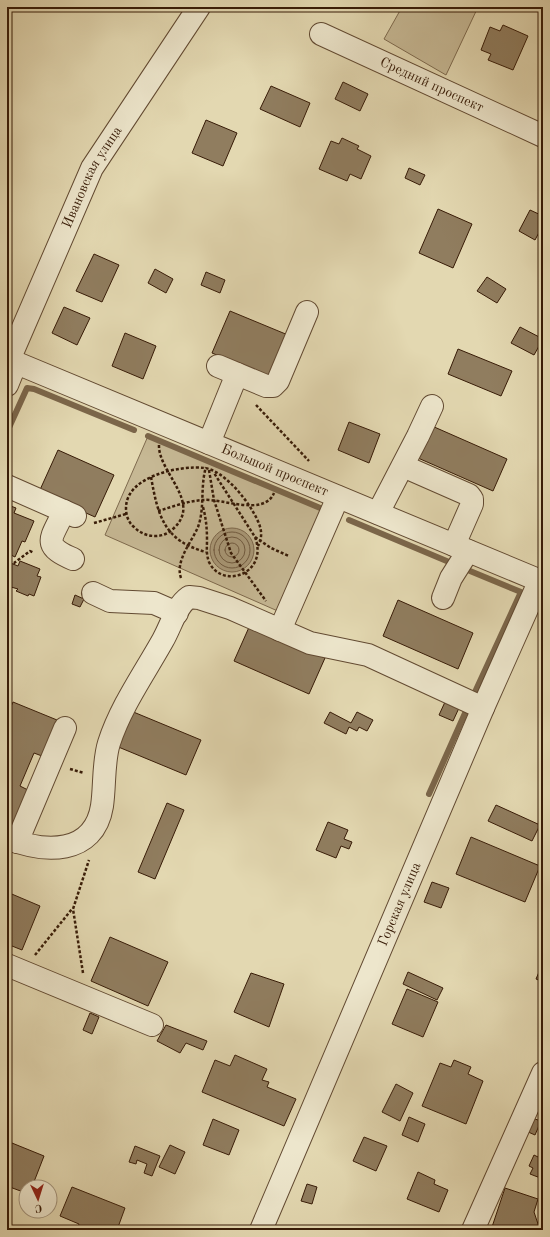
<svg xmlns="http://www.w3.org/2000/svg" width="550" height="1237" font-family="'Old Standard TT',serif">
<rect width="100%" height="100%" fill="#e3d8b1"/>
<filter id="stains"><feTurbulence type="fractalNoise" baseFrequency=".005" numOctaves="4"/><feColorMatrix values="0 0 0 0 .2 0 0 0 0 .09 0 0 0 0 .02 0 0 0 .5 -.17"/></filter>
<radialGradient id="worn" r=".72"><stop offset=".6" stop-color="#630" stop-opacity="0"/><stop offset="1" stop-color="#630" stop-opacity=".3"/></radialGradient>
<path fill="#c6b894" stroke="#7e6a4e" d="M402,7H478L446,75L384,39Z
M148,436L325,510L280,612L105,535Z"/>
<path fill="#a99877" stroke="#7b664a" d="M210 550a22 22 0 1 1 44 0a22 22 0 1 1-44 0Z"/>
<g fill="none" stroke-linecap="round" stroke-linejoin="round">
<path stroke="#705a3f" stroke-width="1" d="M214 550a18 18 0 1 1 36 0a18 18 0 1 1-36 0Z
M219 550a13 13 0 1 1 26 0a13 13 0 1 1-26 0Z
M225 550a7 7 0 1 1 14 0a7 7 0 1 1-14 0Z"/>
<path stroke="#7b664a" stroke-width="6" d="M7,432L27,388L34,389L134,430
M148,436L325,510
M349,520L449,562
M470,571L521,592L475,692
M429,794L466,711"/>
</g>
<path fill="#907d5f" stroke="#371b07" d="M503,25L528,36L513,70L488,60L491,54L481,50L490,27L500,31Z
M343,82L368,94L360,111L335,99Z
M271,86L310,103L300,127L260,109Z
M206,120L237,133L223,166L192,153Z
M342,138L359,146L357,149L371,156L361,179L350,174L347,181L319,169L331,141L339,144Z
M409,168L425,175L420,185L405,178Z
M438,209L472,224L453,268L419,253Z
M530,210L543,216V225L535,240L519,231Z
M94,254L119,265L102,302L76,291Z
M155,269L173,279L166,293L148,283Z
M206,272L225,280L220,293L201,285Z
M487,277L506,289L497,303L477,291Z
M64,307L90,318L77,345L52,333Z
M230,311L288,335L270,377L212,353Z
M520,327L543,339L534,355L511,343Z
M125,333L156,346L143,379L112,366Z
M458,349L512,371L501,396L448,374Z
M349,422L380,434L369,463L338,450Z
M432,426L507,459L493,491L418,458Z
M58,450L114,475L95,517L39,492Z
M7,499L10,500L8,505L16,508L14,513L34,521L25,542L22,541L15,557L11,555L8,562L18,566L20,561L40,569L37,576L41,577L34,596L29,594L28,596L16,591L18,589L11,587L10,589L7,588Z
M75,595L84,599L80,607L72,604Z
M398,600L473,633L458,669L383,636Z
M250,625L325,658L309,694L234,661Z
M13,702L57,720L42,756L34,753L20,786L28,790L12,826L7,824V716Z
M445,702L459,708L453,721L439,715Z
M131,711L201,740L186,775L116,746Z
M330,712L351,723L357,712L373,720L367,731L359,727L357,731L349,727L346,734L324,723Z
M167,803L184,810L155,879L138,872Z
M496,805L540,825L532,841L488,821Z
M328,822L348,830L344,839L352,842L349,849L341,846L336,858L316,850Z
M471,837L540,866L525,902L456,874Z
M432,882L449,888L441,908L424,902Z
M7,892L40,906L22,950L7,944Z
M110,937L168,962L148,1006L91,981Z
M542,965L543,966V982L536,979Z
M408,972L443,988L437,1000L403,984Z
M251,973L284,984L269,1027L234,1012Z
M407,989L438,1002L423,1037L392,1024Z
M90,1013L99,1017L92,1034L83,1030Z
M166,1025L207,1041L203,1050L186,1043L180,1053L157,1041Z
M235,1055L267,1069L262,1080L269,1082L267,1087L296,1099L284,1126L202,1092L215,1060L230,1066Z
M454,1060L471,1067L468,1074L483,1081L466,1124L422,1106L440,1063L451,1067Z
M396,1084L413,1093L400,1121L382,1112Z
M409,1117L425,1124L418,1142L402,1135Z
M532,1118L541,1121L535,1135L526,1131Z
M213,1119L239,1130L229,1155L203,1145Z
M364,1137L387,1146L376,1171L353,1161Z
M7,1141L44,1156L32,1187H26V1193L7,1186Z
M543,1144V1179L530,1174L533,1168L529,1166L534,1155L538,1157Z
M170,1145L185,1152L175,1174L159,1167Z
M135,1146L160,1156L152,1176L144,1173L147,1164L137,1160L136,1164L129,1162Z
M418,1172L435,1180L434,1184L448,1190L439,1212L407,1199Z
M307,1184L317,1187L312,1204L301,1201Z
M72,1187L125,1208L117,1230H77L79,1224L60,1216Z
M505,1188L538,1199L534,1212L540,1230H491Z"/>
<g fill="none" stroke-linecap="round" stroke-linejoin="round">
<g stroke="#624a32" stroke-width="24">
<g id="minor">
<path id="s1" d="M321,34L543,136"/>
<path id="s2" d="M7,359L543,582"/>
<path id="s3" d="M9,360L92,168L199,7"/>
<path d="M218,366L266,386H273L278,381L307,312"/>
<path d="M7,385L16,363"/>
<path d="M209,443L237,374"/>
<path d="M403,466L469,495L472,499V504L454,545"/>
<path d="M7,486L75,516"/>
<path d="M64,511C52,538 40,545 73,559"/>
<path d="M378,513L418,436L432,406"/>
<path d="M93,593L110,601L154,603L177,613"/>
<path d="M443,598L451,578L468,551"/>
<path d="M280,630L338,497"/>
<path d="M7,838C44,853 94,856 102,806C105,786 103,762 109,743C121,706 144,674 163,640C171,626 176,606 189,597L199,598L230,608L310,643L368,655L483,708"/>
<path d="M17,842L65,728"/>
<path d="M7,965L152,1025"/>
<path id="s4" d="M261,1230L483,708L540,580"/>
<path d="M473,1230L543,1073"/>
</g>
</g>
<path stroke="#371b07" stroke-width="2.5" stroke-dasharray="3 2" stroke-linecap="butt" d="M256,405L309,461
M159,445C158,472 202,502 174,528C169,533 163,536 155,536C147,536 140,533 134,527C128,522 126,515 126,508C126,476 180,465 205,468C223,471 243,495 252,510C259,522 265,533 258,546
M209,470L214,500L231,553L266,601
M151,477C158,516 164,541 206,552
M203,507C206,518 207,528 207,540C207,548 206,554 209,562C222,590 269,574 255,537L214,473
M158,511C172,507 187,501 203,500C222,498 264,517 274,493
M94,523L126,514
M255,537L271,548L289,556
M9,561L14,563L30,551L34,553
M181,578C175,561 191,543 198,527C205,508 200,487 206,467
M70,769L84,773
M35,955L72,909
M83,973L73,909L89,860"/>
<use href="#minor" stroke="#ede6cc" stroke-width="22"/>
</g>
<g text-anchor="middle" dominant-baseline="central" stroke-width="3.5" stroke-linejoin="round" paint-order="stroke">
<g font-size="14" fill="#371b07" stroke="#ede6cc">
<text stroke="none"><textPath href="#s1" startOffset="122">Средний проспект</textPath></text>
<text stroke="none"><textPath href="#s3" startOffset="201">Ивановская улица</textPath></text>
<text stroke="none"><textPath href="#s2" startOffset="290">Большой проспект</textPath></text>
<text stroke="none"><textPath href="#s4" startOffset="354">Горская улица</textPath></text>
</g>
</g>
<rect width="550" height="1237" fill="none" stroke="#e3d8b1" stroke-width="24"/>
<rect x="8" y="8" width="534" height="1221" fill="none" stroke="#371b07" stroke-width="2"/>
<rect x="12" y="12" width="526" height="1213" fill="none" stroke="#371b07"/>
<g transform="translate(38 1199) rotate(176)"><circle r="19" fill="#ede6cc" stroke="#a4957d"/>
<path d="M0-3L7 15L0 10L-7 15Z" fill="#8f2418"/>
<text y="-6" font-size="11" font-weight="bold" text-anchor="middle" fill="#371b07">С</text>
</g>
<rect width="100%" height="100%" filter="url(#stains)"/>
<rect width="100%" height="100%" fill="url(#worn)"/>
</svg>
